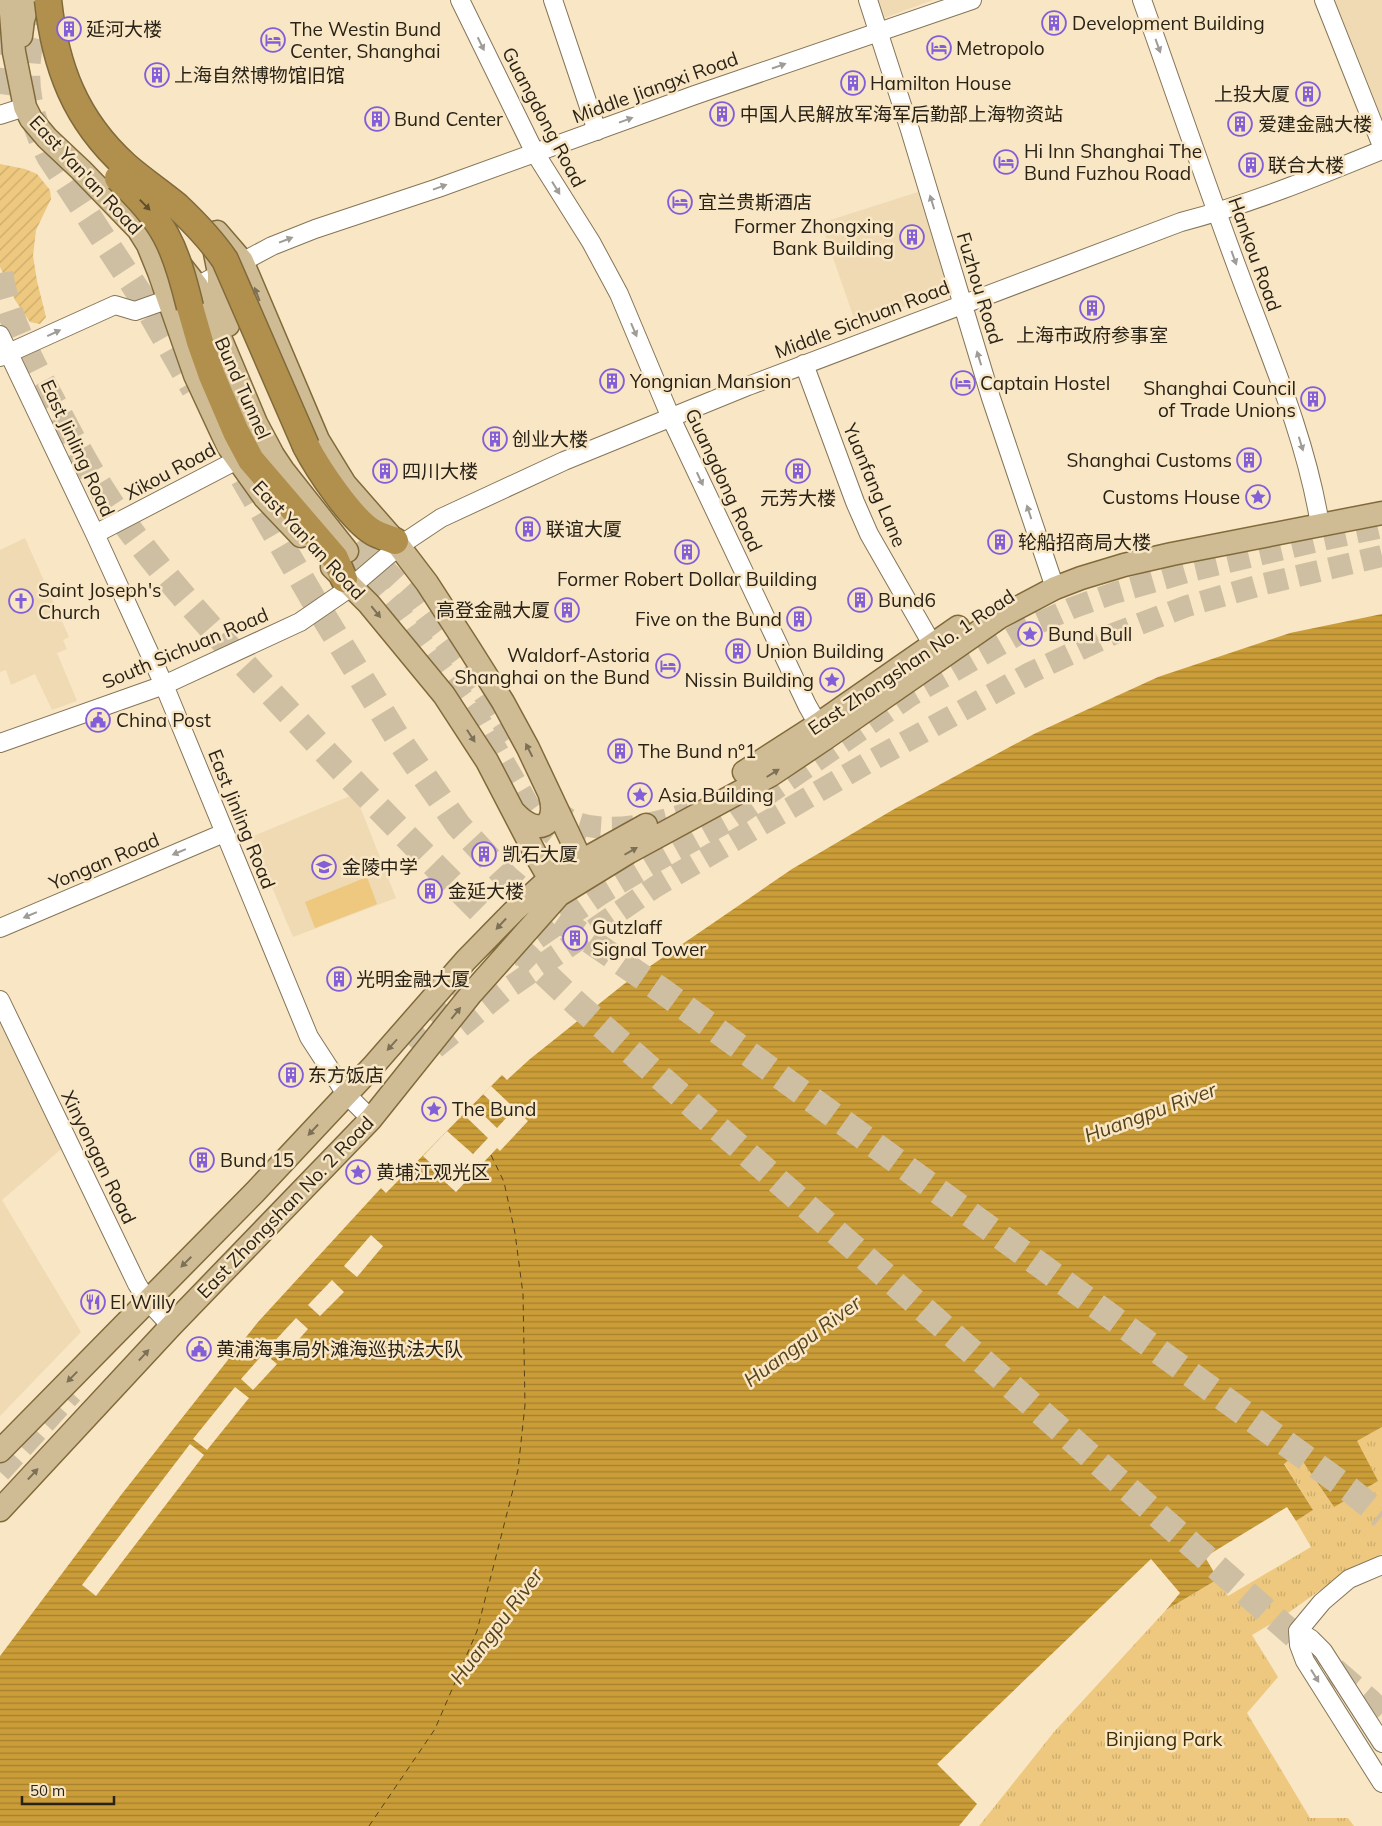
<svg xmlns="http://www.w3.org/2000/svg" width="1382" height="1826" font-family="Mulish,'Noto Sans SC',sans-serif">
<defs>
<pattern id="park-tufts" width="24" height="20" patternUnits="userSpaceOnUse" patternTransform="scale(1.25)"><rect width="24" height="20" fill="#edc87e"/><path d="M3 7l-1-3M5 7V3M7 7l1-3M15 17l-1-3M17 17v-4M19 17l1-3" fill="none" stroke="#cbac6c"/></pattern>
<pattern id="garden-furrows" width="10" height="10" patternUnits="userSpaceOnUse" patternTransform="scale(1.25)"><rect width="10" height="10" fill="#edc87e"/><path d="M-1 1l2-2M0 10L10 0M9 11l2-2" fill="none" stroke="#cbac6c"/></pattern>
<pattern id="water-rules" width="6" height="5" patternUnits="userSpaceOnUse" patternTransform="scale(1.25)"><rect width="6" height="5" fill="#cb9d38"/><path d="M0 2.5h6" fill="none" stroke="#a5802e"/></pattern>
</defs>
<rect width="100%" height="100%" fill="#f8e6c5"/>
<path fill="#efdab3" d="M878,0H933L884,18Z
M1324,0H1382V146Z
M918,192L946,283L940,294L856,324L821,223Z
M25,538L69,637L63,640L67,649L57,653L77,701L52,710L35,674L11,685L6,670L0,672V550Z
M355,794L396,898L293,937L251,837Z
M0,1009L66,1145L2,1200L81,1332L0,1416Z"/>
<path fill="#edc87e" d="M367,877L377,904L315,928L305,902Z"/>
<path fill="url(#park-tufts)" d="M1382,1427V1554L1354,1566L1281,1618L1252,1635L1278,1677L1247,1713L1310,1818H1348L1354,1826H979L1054,1732L1166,1610L1218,1579L1228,1596L1311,1547L1296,1521L1313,1510L1284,1463L1297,1453L1334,1507L1357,1441Z"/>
<path fill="url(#garden-furrows)" d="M0,164L25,169L37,174L50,190L51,199L36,230L33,256L37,281L46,317L40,324L30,322L15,300L0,267Z"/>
<path fill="url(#water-rules)" d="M1382,614V1427L1357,1441L1378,1481L1334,1507L1297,1453L1284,1464L1313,1510L1296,1521L1287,1507L1205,1557L1218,1579L1166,1610L1180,1593L1151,1559L937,1764L977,1804L959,1826H0V1656L121,1495L258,1322L381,1188L386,1193L502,1075L507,1080L530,1059L624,984L792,869L896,808L1034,734L1158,677L1290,633Z"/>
<path fill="#f8e6c5" d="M491,1086L528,1121L500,1151L497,1148L456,1192L445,1182L448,1180L423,1156L447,1131L473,1154L488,1138L464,1115L466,1112L473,1105L497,1128L507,1117L483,1094Z
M371,1235L383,1246L357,1277L344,1266Z
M332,1280L344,1292L320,1316L308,1305Z
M296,1318L308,1329L284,1356L271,1345Z
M264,1353L277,1364L253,1390L241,1379Z
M235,1387L249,1398L207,1450L193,1439Z
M190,1444L204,1455L96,1596L82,1585Z"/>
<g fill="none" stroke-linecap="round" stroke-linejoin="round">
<path stroke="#56431a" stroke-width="1" stroke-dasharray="6 5" stroke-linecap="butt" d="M369,1826L435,1729L477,1631L518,1470L525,1405L523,1294L515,1233L504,1182L491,1155"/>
<path stroke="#cfbfa2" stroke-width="22" stroke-dasharray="22 11" stroke-linecap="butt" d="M359,541L411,597L477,685L512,737
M347,551L403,616L480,721L528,804L546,829L561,841L587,848
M553,805C578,843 655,825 690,812
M510,957L601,894L656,861L732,819L910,696L1036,624L1072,608L1114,593L1190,571L1322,540L1382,527
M406,1042L446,1004L476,982
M435,1048L504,991L655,887L867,763L1030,673L1113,634L1187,606L1264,584L1382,556
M0,1472L72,1393"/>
<path stroke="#cfbfa2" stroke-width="26" stroke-dasharray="26 13" stroke-linecap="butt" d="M43,0C21,58 21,100 49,156L139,293L194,389
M0,94L9,26
M0,273C7,317 31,361 52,400C74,442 96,484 124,522C175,592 236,655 295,719C386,818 480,913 578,1005L1370,1702L1382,1715
M243,478L316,604L399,740L458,825L507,878L540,906L661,990L1350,1490L1382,1516"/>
<g stroke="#857557" stroke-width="20">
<path id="minor" d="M460,0L535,153L591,242L619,294L671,418L807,705L824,735
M553,0L597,131
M868,0L910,130L991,398L1055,588
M1142,0C1174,90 1205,181 1238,270C1269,354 1306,437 1320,525
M1324,0L1382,146
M0,115L25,107
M0,335L95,534L164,685L309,1037L346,1094L371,1119
M0,357L115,305L135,311L169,299L197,286L272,246L315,229L438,188L695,95L972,0
M804,364L855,502L869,534L932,644
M95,534L237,460
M0,743L164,685L300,622L351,587L399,546L441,518L564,461L748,386L1181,222C1250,204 1316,177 1382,150
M0,928L224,833
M0,1000L137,1284L147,1300L171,1326
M1298,1631L1299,1645L1305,1661L1382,1783
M1298,1631L1311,1639L1323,1651L1382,1743
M1298,1631L1322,1602L1349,1579L1382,1565"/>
</g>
<g stroke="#816a3a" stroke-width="25">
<path id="major" d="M10,0L14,52L25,107L31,119L47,138L81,170L138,229L148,245L159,272L195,375L228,446L265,498L301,536
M21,36L23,20L29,0
M217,232L242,261L318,440L345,484L395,541L427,583L469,648L503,702L528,748L587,873
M214,248L219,273V295L228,325
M182,267L197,286L206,304L256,423L273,455L283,470L347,551
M332,567L369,604L444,695L487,761L537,857L556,890
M744,772L817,725L958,627
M515,813C537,837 559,827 550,795
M0,1451L255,1192L374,1065L466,960L513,912L549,879L646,825
M0,1510L171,1326L371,1119L471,994L559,895L629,852L771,775L826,738L1000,617L1055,588L1081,578L1124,565L1172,554L1382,513"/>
</g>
<g stroke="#816a3a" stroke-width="29">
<path id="highway" d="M190,307L200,342L212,376L236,432L251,460L335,558L344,579
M306,446C318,469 351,519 373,532C380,536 388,538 395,541"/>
</g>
<use href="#minor" stroke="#fff" stroke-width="18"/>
<use href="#major" stroke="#d0bc94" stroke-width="22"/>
<use href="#highway" stroke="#b1904d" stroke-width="26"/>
<g stroke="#816a3a" stroke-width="29" stroke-linecap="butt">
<path id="highway-bridge" d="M48,0C55,66 75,120 126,166C142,180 160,192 177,206C194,222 212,241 225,260L306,446
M118,178C165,222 175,245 190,307"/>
</g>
<use href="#highway-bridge" stroke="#b1904d" stroke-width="26"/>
</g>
<defs><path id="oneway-solid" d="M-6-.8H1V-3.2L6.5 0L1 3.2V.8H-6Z" transform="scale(1.25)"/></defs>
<g fill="#9f9c97">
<use href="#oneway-solid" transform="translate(481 44) rotate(64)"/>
<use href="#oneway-solid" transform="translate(1158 46) rotate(70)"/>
<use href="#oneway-solid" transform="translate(779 66) rotate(-19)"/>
<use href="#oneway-solid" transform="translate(626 120) rotate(-20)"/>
<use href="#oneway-solid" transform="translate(440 187) rotate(-20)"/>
<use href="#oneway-solid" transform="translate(556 188) rotate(58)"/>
<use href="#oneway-solid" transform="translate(932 202) rotate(-107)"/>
<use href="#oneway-solid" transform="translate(286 240) rotate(-21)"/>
<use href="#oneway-solid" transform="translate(1234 258) rotate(70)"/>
<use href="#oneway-solid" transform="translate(634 330) rotate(67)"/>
<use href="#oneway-solid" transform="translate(54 333) rotate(-25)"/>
<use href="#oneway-solid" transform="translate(979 358) rotate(-107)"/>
<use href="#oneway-solid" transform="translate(1301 444) rotate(73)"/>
<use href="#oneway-solid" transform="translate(700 479) rotate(65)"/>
<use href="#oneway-solid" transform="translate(1029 512) rotate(-108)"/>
<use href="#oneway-solid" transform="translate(179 852) rotate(157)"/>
<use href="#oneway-solid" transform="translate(30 915) rotate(157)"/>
<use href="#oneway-solid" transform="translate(1315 1676) rotate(58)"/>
</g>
<use fill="#5f4f2d" href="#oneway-solid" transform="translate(145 205) rotate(46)"/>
<g fill="#7c7056">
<use href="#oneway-solid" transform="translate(257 294) rotate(-111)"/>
<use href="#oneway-solid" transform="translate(376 612) rotate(51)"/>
<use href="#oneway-solid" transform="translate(471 736) rotate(57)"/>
<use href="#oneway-solid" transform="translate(529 750) rotate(-117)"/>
<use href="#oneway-solid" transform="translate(773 773) rotate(-32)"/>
<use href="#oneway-solid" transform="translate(631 851) rotate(-30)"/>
<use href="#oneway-solid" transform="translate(501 924) rotate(133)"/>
<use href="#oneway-solid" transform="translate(456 1013) rotate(-51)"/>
<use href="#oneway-solid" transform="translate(392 1045) rotate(132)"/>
<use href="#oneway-solid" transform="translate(313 1130) rotate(133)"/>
<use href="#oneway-solid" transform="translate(186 1262) rotate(135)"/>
<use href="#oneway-solid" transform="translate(144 1355) rotate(-47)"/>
<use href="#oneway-solid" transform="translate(72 1377) rotate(134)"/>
<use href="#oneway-solid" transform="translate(33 1474) rotate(-47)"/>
</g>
<defs>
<g id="building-ring" transform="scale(1.25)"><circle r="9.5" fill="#f8e6c5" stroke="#825ed9" stroke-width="1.5"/><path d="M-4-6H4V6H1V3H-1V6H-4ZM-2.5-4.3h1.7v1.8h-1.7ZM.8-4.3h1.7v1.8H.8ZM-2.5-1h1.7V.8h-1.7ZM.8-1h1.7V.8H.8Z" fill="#825ed9"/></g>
<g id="hotel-ring" transform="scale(1.25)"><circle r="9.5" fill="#f8e6c5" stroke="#825ed9" stroke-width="1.5"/><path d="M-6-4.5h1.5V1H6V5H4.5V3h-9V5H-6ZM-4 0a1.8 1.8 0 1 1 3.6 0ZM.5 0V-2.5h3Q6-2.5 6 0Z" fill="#825ed9"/></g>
<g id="sight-ring" transform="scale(1.25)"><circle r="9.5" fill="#f8e6c5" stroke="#825ed9" stroke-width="1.5"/><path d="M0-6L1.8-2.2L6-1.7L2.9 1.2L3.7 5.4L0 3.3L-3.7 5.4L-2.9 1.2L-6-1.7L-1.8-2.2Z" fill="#825ed9"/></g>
<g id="church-ring" transform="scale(1.25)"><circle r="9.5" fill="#f8e6c5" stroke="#825ed9" stroke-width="1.5"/><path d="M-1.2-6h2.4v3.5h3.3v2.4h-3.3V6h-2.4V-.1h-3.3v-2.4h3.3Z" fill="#825ed9"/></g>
<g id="civic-ring" transform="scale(1.25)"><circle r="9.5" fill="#f8e6c5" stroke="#825ed9" stroke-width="1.5"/><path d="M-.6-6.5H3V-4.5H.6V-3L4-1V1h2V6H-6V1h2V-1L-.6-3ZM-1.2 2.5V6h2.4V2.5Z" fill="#825ed9"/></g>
<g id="school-ring" transform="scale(1.25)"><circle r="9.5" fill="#f8e6c5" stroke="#825ed9" stroke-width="1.5"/><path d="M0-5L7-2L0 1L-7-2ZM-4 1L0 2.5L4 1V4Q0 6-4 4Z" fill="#825ed9"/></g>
<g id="restaurant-ring" transform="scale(1.25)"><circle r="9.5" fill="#f8e6c5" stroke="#825ed9" stroke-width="1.5"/><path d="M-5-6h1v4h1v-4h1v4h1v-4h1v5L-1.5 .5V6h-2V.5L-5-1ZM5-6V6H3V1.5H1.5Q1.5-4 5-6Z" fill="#825ed9"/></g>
</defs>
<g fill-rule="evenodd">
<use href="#building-ring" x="1054" y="23"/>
<use href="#building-ring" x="69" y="29"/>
<use href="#hotel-ring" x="273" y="40"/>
<use href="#hotel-ring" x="939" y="48"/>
<use href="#building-ring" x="157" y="75"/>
<use href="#building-ring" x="853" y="83"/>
<use href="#building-ring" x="1308" y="94"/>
<use href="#building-ring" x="722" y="114"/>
<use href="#building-ring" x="377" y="119"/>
<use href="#building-ring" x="1240" y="124"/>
<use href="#hotel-ring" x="1006" y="162"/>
<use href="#building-ring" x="1251" y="165"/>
<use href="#hotel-ring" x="680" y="202"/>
<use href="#building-ring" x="912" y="237"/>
<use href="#building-ring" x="1092" y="308"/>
<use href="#building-ring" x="612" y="381"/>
<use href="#hotel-ring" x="963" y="383"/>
<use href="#building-ring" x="1313" y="399"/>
<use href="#building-ring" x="495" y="439"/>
<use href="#building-ring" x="1249" y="460"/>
<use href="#building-ring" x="385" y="471"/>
<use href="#building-ring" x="798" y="471"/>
<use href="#sight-ring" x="1258" y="497"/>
<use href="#building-ring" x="528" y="529"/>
<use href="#building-ring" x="1000" y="542"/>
<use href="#building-ring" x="687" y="552"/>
<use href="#building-ring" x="860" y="600"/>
<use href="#church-ring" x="21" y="601"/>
<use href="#building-ring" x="567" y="610"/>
<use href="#building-ring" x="799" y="619"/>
<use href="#sight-ring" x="1030" y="634"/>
<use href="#building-ring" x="738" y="651"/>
<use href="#hotel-ring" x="668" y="666"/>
<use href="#sight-ring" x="832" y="680"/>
<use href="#civic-ring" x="98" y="720"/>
<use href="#building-ring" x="620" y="751"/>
<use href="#sight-ring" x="640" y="795"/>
<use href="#building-ring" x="484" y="854"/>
<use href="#school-ring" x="324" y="867"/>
<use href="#building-ring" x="430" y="891"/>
<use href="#building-ring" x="575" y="938"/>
<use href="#building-ring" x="339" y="979"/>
<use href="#building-ring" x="291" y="1075"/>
<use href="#sight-ring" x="434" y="1109"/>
<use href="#building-ring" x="202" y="1160"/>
<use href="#sight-ring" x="358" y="1172"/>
<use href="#restaurant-ring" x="93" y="1302"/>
<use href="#civic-ring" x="199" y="1349"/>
</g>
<g text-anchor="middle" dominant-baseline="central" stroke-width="5" stroke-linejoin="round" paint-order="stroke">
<g font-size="19" fill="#292317" stroke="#f8e6c5" text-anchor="start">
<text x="1072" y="23">Development Building</text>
<text x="86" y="29">延河大楼</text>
<text x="290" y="29">The Westin Bund<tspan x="290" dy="22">Center, Shanghai</tspan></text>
<text x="956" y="48">Metropolo</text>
<text x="174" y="75">上海自然博物馆旧馆</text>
<text x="870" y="83">Hamilton House</text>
<text x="1290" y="94" text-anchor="end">上投大厦</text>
<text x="740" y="114">中国人民解放军海军后勤部上海物资站</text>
<text x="394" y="119">Bund Center</text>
<text x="1258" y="124">爱建金融大楼</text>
<text x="1024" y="151">Hi Inn Shanghai The<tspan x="1024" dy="22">Bund Fuzhou Road</tspan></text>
<text x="1268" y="165">联合大楼</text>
<text x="698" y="202">宜兰贵斯酒店</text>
<text x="894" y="226" text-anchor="end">Former Zhongxing<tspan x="894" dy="22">Bank Building</tspan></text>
<text x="1092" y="335" text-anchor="middle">上海市政府参事室</text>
<text x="630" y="381">Yongnian Mansion</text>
<text x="980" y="383">Captain Hostel</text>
<text x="1296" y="388" text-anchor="end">Shanghai Council<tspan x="1296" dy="22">of Trade Unions</tspan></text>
<text x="512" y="439">创业大楼</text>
<text x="1232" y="460" text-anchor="end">Shanghai Customs</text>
<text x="402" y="471">四川大楼</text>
<text x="1240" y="497" text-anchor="end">Customs House</text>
<text x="798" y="498" text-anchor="middle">元芳大楼</text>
<text x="546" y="529">联谊大厦</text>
<text x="1018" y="542">轮船招商局大楼</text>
<text x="687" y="579" text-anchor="middle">Former Robert Dollar Building</text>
<text x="38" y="590">Saint Joseph's<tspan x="38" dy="22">Church</tspan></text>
<text x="878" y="600">Bund6</text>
<text x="550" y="610" text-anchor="end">高登金融大厦</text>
<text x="782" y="619" text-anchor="end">Five on the Bund</text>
<text x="1048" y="634">Bund Bull</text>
<text x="756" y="651">Union Building</text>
<text x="650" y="655" text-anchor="end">Waldorf-Astoria<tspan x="650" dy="22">Shanghai on the Bund</tspan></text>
<text x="814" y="680" text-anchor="end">Nissin Building</text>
<text x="116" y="720">China Post</text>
<text x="638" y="751">The Bund n°1</text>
<text x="658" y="795">Asia Building</text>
<text x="502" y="854">凯石大厦</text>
<text x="342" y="867">金陵中学</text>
<text x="448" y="891">金延大楼</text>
<text x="592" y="927">Gutzlaff<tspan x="592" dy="22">Signal Tower</tspan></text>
<text x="356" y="979">光明金融大厦</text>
<text x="308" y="1075">东方饭店</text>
<text x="452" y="1109">The Bund</text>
<text x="220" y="1160">Bund 15</text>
<text x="376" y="1172">黄埔江观光区</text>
<text x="110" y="1302">El Willy</text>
<text x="216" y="1349">黄浦海事局外滩海巡执法大队</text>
</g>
<g font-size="19" fill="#292317" stroke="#f8e6c5">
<text transform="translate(655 87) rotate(-20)">Middle Jiangxi Road</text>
<text transform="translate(544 117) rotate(62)">Guangdong Road</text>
<text transform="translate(86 175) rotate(47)">East Yan'an Road</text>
<text transform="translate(1255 254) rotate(70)">Hankou Road</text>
<text transform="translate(980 288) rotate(73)">Fuzhou Road</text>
<text transform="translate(862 319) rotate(-21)">Middle Sichuan Road</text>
<text transform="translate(243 388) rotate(66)">Bund Tunnel</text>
<text transform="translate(78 448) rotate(65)">East Jinling Road</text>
<text transform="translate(170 471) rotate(-28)">Xikou Road</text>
<text transform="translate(724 480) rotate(65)">Guangdong Road</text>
<text transform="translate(875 485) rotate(67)">Yuanfang Lane</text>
<text transform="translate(309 540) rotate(47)">East Yan'an Road</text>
<text transform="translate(185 648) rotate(-23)">South Sichuan Road</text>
<text transform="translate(911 662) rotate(-34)">East Zhongshan No. 1 Road</text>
<text transform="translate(242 819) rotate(68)">East Jinling Road</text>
<text transform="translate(104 861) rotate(-23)">Yongan Road</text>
<text transform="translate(99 1157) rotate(64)">Xinyongan Road</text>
<text transform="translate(285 1207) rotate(-46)">East Zhongshan No. 2 Road</text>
</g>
<g font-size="19" fill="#3e2c00" stroke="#f8e6c5">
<text x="1164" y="1739">Binjiang Park</text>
</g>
<g font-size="20" font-style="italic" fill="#56431a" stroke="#f8e6c5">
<text transform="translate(1150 1112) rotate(-20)">Huangpu River</text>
<text transform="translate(802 1341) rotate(-36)">Huangpu River</text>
<text transform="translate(496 1626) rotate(-53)">Huangpu River</text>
</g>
</g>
<path d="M22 1796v8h92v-8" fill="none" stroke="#292317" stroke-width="2.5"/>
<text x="30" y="1796" font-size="15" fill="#292317" stroke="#f8e6c5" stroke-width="4" paint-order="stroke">50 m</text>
</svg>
